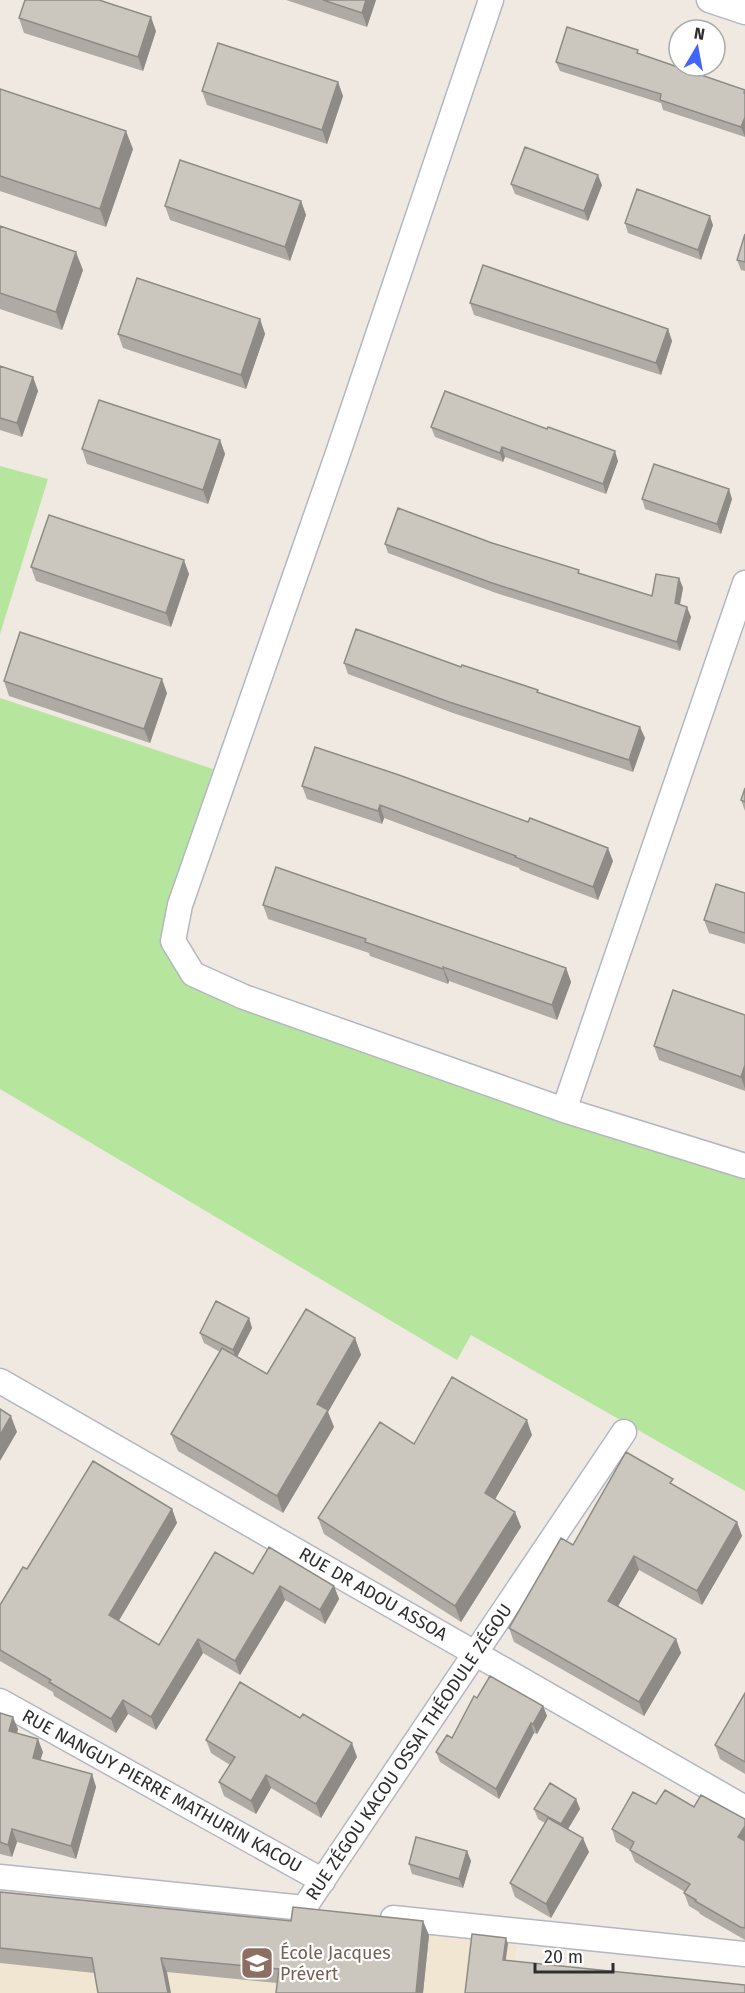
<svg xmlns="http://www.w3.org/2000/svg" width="745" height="1993" font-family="'Fira Sans',sans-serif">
<rect width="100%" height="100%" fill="#efe9e1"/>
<path fill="#f0e6d1" d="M0,1881L518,1934L511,1993H0Z"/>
<path fill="#b6e59e" d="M0,466L48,479L0,634Z
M0,698L213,769L168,910L191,977L745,1171V1491L471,1335L457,1360L0,1089Z"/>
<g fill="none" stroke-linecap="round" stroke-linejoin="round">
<g stroke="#b4b7c1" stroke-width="27">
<path id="street" d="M491,0L338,453L180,905L173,941L193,974L244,997L564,1110L745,1166
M709,0L745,12
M564,1110L745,583
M0,1381L745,1808
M0,1701L323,1881
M0,1877L304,1908L624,1432
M393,1918L745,1954"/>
</g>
<use href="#street" stroke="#fff" stroke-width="24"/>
</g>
<path fill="#afaba4" d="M286,0H376L367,27Z
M19,18L156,31L143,71L24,33Z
M640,54L745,90V137L663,110L661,103L560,71L556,62Z
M338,82L343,96L327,144L207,105L202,91Z
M0,89L133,149L106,227L0,191Z
M511,184L602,185L588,221L515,194Z
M301,201L306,215L290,261L170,220L165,206Z
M625,223L713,225L701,260L628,233Z
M0,226L83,270L62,330L0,309Z
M745,234V271L741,270L737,260Z
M470,303L668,329L672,341L661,375L474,315Z
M260,319L265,334L246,389L123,348L118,334Z
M0,366L33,377L38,391L22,437L0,430Z
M431,427L618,461L606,494L505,457L503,462L435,437Z
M220,440L225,454L208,504L87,464L82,449Z
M642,499H732L721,534L645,509Z
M492,543L580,574L652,596L679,578L683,588L680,605L691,617L680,651L496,593L388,553L385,544Z
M31,567L189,574L171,627L36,581Z
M344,663L461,667L538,690L539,693L645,738L633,772L453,713L348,674Z
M4,681L167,693L150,743L9,696Z
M302,786L613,861L598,900L520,870L519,868L384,818L382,824L307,799Z
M745,788V811L741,800Z
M745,893V944L709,933L704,920Z
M263,905L566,968L571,982L557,1020L449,981L448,984L370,956L369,953L268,919Z
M745,1015V1091L659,1060L654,1046Z
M249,1318L252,1328L237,1357L267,1374L355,1338L361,1355L328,1412L334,1427L283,1513L178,1451L171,1434L220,1352L204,1343L200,1333Z
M532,1435L495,1499L515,1512L521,1527L461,1622L324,1534L318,1518L414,1444Z
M676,1486L737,1522L742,1536L702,1605L639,1570L618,1606L676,1639L681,1653L644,1716L514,1642L509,1628L573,1545Z
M172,1509L177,1523L118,1621L159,1645L253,1574L334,1586L339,1599L325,1624L285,1600L240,1675L203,1653L156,1730L128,1714L116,1733L54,1696L53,1692L0,1661V1605L27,1569Z
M745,1693V1774L720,1759L715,1745Z
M477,1698L543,1706L547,1716L537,1734L534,1733L499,1799L440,1762L436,1752L452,1738Z
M0,1713L18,1729L17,1733L43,1752L40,1760L92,1774L96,1787L76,1859L17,1842L12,1857L0,1854Z
M206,1740L357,1757L321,1818L271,1788L256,1814L224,1796L219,1782L230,1765L211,1753Z
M576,1799L580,1809L568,1829L589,1852L551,1918L515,1897L510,1883L545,1823L538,1819L534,1809Z
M656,1804L694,1807L745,1819V1940L700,1914L699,1912L689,1906L684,1893L685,1892L635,1862L630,1850L616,1842L612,1829Z
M467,1851L471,1861L463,1888L412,1874L409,1864Z
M0,1892L429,1935L423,1993H276L277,1983L167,1972L94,1973L0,1963Z"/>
<path fill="#8e8b86" d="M366,0H376L367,27L362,13Z
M151,17L156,31L143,71L138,57Z
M338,82L343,96L327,144L322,130Z
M745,117V137L741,127Z
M126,131L133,149L106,227L100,209Z
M598,175L602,185L588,221L584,211Z
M301,201L306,215L290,261L285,247Z
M710,216L713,225L701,260L698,250Z
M76,252L83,270L62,330L56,312Z
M260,319L265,334L246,389L241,375Z
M668,329L672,341L661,375L656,363Z
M33,377L38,391L22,437L17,423Z
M220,440L225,454L208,504L203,490Z
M502,447L505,457L503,462L500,453Z
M615,451L618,461L606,494L603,484Z
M729,489L732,499L721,534L717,524Z
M184,560L189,574L171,627L166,613Z
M679,578L683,588L678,613L675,603Z
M687,607L691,617L680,651L677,642Z
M162,679L167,693L150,743L144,729Z
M640,727L645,738L633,772L629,760Z
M380,805L384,818L382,824L378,811Z
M608,848L613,861L598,900L593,887Z
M443,967L449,981L448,984L443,969Z
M566,968L571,982L557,1020L552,1005Z
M745,1065V1089L741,1077Z
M249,1318L252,1328L236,1359L233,1350Z
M355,1338L361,1355L328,1412L334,1427L283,1513L277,1496L317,1404Z
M11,1416L17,1432L0,1461V1435Z
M527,1420L532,1435L490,1508L485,1493Z
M172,1509L177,1523L114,1629L109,1615Z
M515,1512L521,1527L461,1622L455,1606Z
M737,1522L742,1536L702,1605L697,1591Z
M634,1556L639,1570L613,1615L608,1601Z
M280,1586L285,1600L240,1675L235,1661Z
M334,1586L339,1599L325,1624L320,1610Z
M198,1639L203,1653L156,1730L151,1717Z
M676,1639L681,1653L644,1716L639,1702Z
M123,1700L128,1714L116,1733L111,1719Z
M543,1706L547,1716L537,1734L533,1724Z
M13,1717L18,1729L14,1744L9,1731Z
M531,1723L534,1733L499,1799L496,1789Z
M38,1739L43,1752L37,1771L33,1758Z
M352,1743L357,1757L321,1818L316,1804Z
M92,1774L96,1787L76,1859L71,1846Z
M266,1775L271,1788L256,1814L251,1801Z
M576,1799L580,1809L565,1834L561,1824Z
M745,1826V1847L738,1837Z
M12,1829L17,1842L12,1857L8,1845Z
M583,1838L589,1852L551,1918L546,1904Z
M467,1851L471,1861L463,1888L459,1879Z
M423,1921L429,1935L423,1993H416Z
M506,1938L508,1944L505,1965L503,1960Z
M161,1958L167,1972L171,1993H168Z"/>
<path fill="#cbc7bf" stroke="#8e8b86" stroke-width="1.5" d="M25,0H99L151,17L138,57L19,18Z
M323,0H366L362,13Z
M567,27L638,50L637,53L745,90L744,93L745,94V117L741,127L660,100L661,94L556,62Z
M218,43L338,82L322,130L202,91Z
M0,89L126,131L100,209L0,176Z
M525,147L598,175L584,211L511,184Z
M180,160L301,201L285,247L165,206Z
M637,189L710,216L698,250L625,223Z
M0,226L76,252L56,312L0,293Z
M745,234V262L737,260Z
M483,265L668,329L656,363L470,303Z
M137,278L260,319L241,375L118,334Z
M0,366L33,377L17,423L0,418Z
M445,391L547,429L548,427L615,451L603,484L502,447L500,453L431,427Z
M99,400L220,440L203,490L82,449Z
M654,464L729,489L717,524L642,499Z
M398,508L492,543L579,570L578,573L652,596L656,574L679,578L675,603L687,607L677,642L492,583L385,544Z
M49,515L184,560L166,613L31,567Z
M356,629L461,667L462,665L538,690L537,692L640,727L629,760L449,702L344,663Z
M20,632L162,679L144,729L4,681Z
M315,747L399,775L528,822L530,818L608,848L593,887L515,857L516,856L380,805L378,811L302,786Z
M745,788V802L741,800Z
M276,867L566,968L552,1005L443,967V969L365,942L366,939L263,905Z
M716,884L745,893V933L704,920Z
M673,990L745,1015V1065L741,1077L654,1046Z
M216,1301L249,1318L233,1350L200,1333Z
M306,1309L355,1338L317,1404L328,1410L277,1496L171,1434L222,1348L267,1374Z
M452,1377L527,1420L485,1493L515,1512L455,1606L318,1518L380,1422L414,1444Z
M0,1409L11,1416L0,1435Z
M626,1452L673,1479L670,1483L737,1522L697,1591L634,1556L608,1601L676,1639L639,1702L509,1628L561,1538L573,1545Z
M93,1461L172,1509L109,1615L159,1645L215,1552L253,1574L269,1547L334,1586L320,1610L280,1586L235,1661L198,1639L151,1717L123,1700L111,1719L49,1682L51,1680L0,1650V1605L23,1567L27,1569Z
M490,1676L543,1706L533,1724L531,1723L496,1789L436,1752L447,1735L452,1738L474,1696L477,1698Z
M240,1682L300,1718L303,1714L352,1743L316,1804L266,1775L251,1801L219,1782L235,1757L206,1740Z
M745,1693V1762L715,1745Z
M0,1713L13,1717L9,1731L38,1739L33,1758L92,1774L71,1846L12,1829L8,1845L0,1842Z
M550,1783L576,1799L561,1824L534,1809Z
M665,1790L694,1807L701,1795L745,1819V1826L738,1837L745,1841V1928L740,1927L695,1901L696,1900L684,1893L690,1884L630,1850L634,1842L612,1829L633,1792L656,1804Z
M548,1818L583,1838L546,1904L510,1883Z
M416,1837L467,1851L459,1879L409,1864Z
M0,1892L291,1921L293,1907L423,1921L416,1993H276L279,1969L161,1958L168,1993H98L92,1958L0,1948Z
M472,1934L506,1938L503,1960L745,1985V1993H465Z"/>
<defs>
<g id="school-square" transform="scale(1.725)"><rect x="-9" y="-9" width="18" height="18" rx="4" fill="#8d6e63" stroke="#fff"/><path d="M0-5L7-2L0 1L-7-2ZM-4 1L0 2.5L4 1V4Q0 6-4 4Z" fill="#fff"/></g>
</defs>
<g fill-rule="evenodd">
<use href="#school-square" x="257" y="1963"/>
</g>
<g text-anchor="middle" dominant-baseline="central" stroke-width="4.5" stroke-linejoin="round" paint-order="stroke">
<g font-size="18" fill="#2e2e2e" stroke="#fff">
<text transform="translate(373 1594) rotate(30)">RUE DR ADOU ASSOA</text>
<text transform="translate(409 1752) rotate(-56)">RUE ZÉGOU KACOU OSSAI THÉODULE ZÉGOU</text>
<text transform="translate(162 1791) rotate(29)">RUE NANGUY PIERRE MATHURIN KACOU</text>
</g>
<g font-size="18" fill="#785e54" stroke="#fff" text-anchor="start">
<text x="280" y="1953">École Jacques<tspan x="280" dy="21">Prévert</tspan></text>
</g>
</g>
<g transform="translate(697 48) rotate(10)"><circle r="28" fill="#ffffff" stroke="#ababab" stroke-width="1.5"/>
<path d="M0-4.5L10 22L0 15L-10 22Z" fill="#4264fb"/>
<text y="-9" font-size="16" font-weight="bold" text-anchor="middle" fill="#2e2e2e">N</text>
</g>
<path d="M535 1963v9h78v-9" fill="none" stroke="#2e2e2e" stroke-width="3"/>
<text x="544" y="1963" font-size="18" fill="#2e2e2e" stroke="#ffffff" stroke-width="4.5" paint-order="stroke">20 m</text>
</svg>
